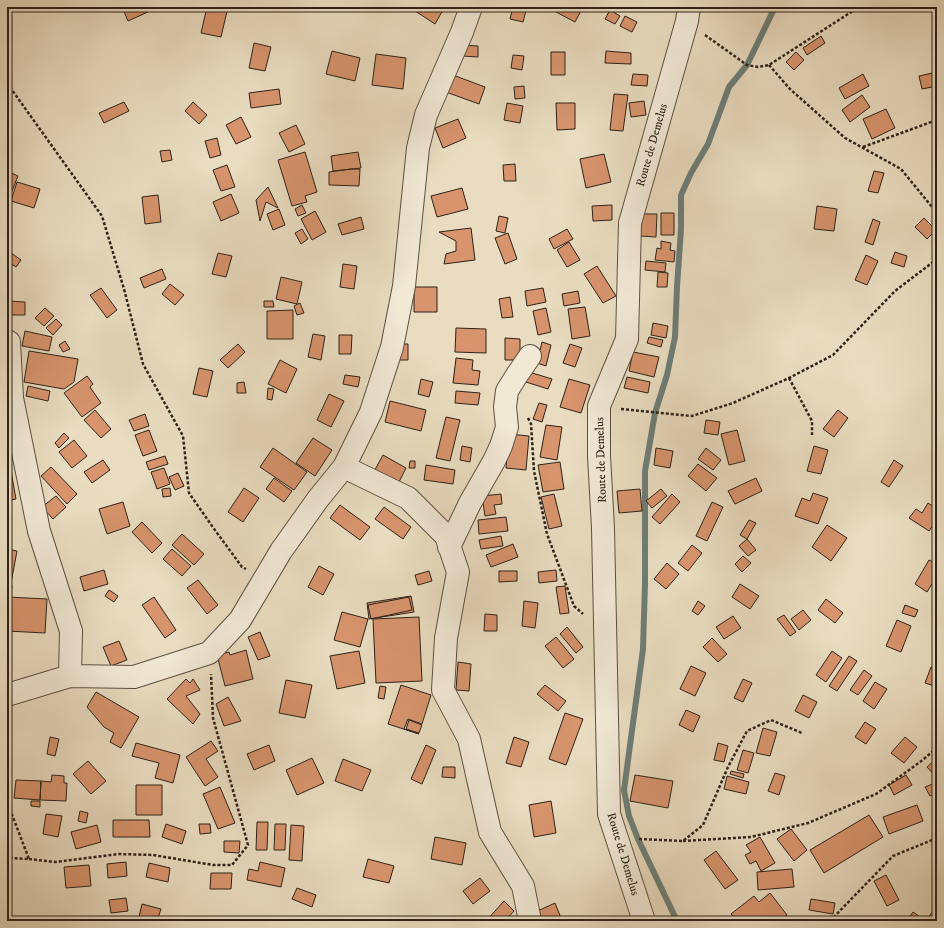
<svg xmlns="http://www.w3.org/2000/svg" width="944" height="928" font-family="'IM FELL DW Pica',serif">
<rect width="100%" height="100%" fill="#e9dcc0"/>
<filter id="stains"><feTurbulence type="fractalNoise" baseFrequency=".005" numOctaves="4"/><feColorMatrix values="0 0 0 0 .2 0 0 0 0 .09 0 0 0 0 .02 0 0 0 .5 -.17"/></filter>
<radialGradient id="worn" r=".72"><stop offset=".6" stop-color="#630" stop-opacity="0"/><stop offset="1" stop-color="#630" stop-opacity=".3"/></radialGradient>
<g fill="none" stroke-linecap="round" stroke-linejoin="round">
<path stroke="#6d7e77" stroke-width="6" d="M677,921L638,839L629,816L624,790L643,649L645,583V471L655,413L667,375L675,337L677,287L681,229V195L691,173L708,144L729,87L747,65L775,7"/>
</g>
<path fill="#d7946d" stroke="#2d2219" d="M122,7H148L150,11L128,21Z
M207,7H228L221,37L201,33Z
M409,7H438L443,10L435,24Z
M513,7H527L523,22L510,19Z
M558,7H583L575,22L556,12Z
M610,10L620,16L615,24L605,19Z
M625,16L637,22L632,32L620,26Z
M821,36L825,43L807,55L803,48Z
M254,43L271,47L265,71L249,68Z
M462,45L478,46V57L462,56Z
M332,51L360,58L355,81L326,74Z
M606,51L631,53V64L605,63Z
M551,52H565V75H551Z
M796,52L804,60L794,70L786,62Z
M376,54L406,58L403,89L372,85Z
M513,55L524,56L522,70L511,68Z
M937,72V86L922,89L919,76Z
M633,74L648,75L647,86L631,85Z
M863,74L869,86L845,99L839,88Z
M453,75L485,87L479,104L446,92Z
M524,86L525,98L515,99L514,87Z
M279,89L281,104L251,108L249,93Z
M614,94L628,95L623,131L610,130Z
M862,95L870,107L850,122L842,110Z
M644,101L646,115L631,117L629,103Z
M124,102L129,111L104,123L99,113Z
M193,102L207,115L199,124L185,111Z
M507,103L523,106L520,123L504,120Z
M556,103H575V129L557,130Z
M886,109L895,128L872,139L863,119Z
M241,117L251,137L236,144L226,125Z
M458,119L466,138L443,148L435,128Z
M296,125L305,144L289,152L279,133Z
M217,138L221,155L210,158L205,141Z
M170,150L172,160L162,162L160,151Z
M305,152L317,192L305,196L307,202L292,206L278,160Z
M358,152L361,168L333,171L331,156Z
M604,154L611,182L586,188L580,159Z
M515,164L516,181H504L503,165Z
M227,165L235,187L221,191L213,170Z
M351,169H360L359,186L329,185V172Z
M7,171L18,176L10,196L7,195Z
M874,171L884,173L878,193L868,191Z
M17,182L40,189L34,208L11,201Z
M268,187L278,208L266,202L260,221L256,200Z
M462,188L468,209L437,217L431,196Z
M231,194L239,213L221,221L213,202Z
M158,195L161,222L145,224L142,197Z
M302,205L306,213L298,216L295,209Z
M612,205V220L593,221L592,206Z
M817,206L837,209L834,231L814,229Z
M279,209L285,225L273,230L267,214Z
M315,211L326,232L312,240L301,219Z
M661,213H674V235H661Z
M641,214H657L656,237L640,236Z
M499,216L508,218L505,233L496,231Z
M361,217L364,229L342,235L338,224Z
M924,218L936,230L927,239L915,227Z
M873,219L880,222L873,245L865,242Z
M471,228L475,260L444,264L446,254L456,251V241L439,232Z
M302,229L308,239L301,244L295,233Z
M567,229L573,239L554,249L549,239Z
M508,233L517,259L505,264L495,238Z
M661,241L671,243L670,250L675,251L674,262L655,260L657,248L661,249Z
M569,242L580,260L567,267L557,250Z
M7,250L21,260L16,267L7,261Z
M895,252L907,256L904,267L891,263Z
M218,253L232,256L226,277L212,274Z
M866,255L878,261L867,285L855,280Z
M646,261L666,263L665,272L645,270Z
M343,264L357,266L354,289L340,287Z
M597,266L616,296L603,303L584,274Z
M162,269L166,279L144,288L140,278Z
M658,272L668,273L667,287H657Z
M281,277L302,282L297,304L276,299Z
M170,284L184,295L175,305L162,294Z
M414,287H437V312H414Z
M101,288L117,310L107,318L90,295Z
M543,288L546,302L527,306L525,291Z
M578,291L580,303L564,306L562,294Z
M510,297L513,317L502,318L499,299Z
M7,301L25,302V315H7Z
M264,301H273L274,307H264Z
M300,303L304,313L297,315L294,306Z
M585,307L590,336L572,339L568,309Z
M45,308L54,316L44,326L35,318Z
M546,308L551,332L538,335L533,311Z
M293,310V339H267V311Z
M56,319L62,325L53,335L46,328Z
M653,323L668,326L666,338L651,335Z
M456,328L486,329V353L455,352Z
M25,331L52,337L49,351L22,346Z
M313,334L325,336L321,360L308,357Z
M339,335H352L351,354H339Z
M649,337L663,340L661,347L647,343Z
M505,338L520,339V360H505Z
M65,341L70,349L63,352L59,345Z
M542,342L551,345L546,366L537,363Z
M238,344L245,352L228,368L220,360Z
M396,344H408V360H396Z
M570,344L582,348L575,367L563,363Z
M29,351L78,359L74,382L64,389L24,382Z
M633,352L659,357L654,377L629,371Z
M456,358L473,360L472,370L480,371L478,385L453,383Z
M280,360L297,369L286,393L268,384Z
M199,368L213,371L207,397L193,394Z
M529,372L552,379L548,389L526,382Z
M345,375L360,377L358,387L343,384Z
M87,376L93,384L90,387L101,403L82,417L64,393Z
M627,377L650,382L648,393L624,388Z
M421,379L433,382L429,397L418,394Z
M569,379L590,385L581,413L560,407Z
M244,382L246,393H237V383Z
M28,386L50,391L48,401L26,396Z
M268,388L274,389L272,400L267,399Z
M456,391L480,393L478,405L455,403Z
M329,394L344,401L331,427L317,420Z
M390,401L426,410L421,431L385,422Z
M539,403L547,405L542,422L533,419Z
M95,410L111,429L101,438L84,420Z
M838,410L848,418L834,437L823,429Z
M145,414L149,426L134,431L129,420Z
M446,417L460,420L450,461L436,458Z
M706,420L720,422L718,435L704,433Z
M546,425L562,427L557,460L540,457Z
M149,430L157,451L143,456L135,435Z
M737,430L745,461L729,465L721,434Z
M64,433L69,438L59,448L55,443Z
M509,434L529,436L526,470L506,468Z
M313,438L332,450L315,476L296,463Z
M7,440L9,454H7Z
M74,440L87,456L72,468L59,452Z
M462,446L472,448L470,462L460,460Z
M814,446L828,450L821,474L807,471Z
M273,448L307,472L294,490L260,467Z
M656,448L673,451L670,468L654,465Z
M706,448L721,460L713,470L698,459Z
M383,455L406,468L395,490L371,477Z
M165,456L168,464L149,470L146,462Z
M103,460L110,470L92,483L84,472Z
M894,460L903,466L889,487L881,482Z
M410,461H415V468H409Z
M560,462L564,489L543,492L538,465Z
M698,464L717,478L706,491L688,476Z
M426,465L455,470L453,484L424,480Z
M51,467L77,494L67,504L41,476Z
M164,468L170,484L157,489L151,472Z
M11,471L16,499L7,501V472Z
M178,473L184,486L175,490L169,477Z
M274,478L292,491L284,502L266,489Z
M756,478L762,491L735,504L728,491Z
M170,488L171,496L163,497L162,489Z
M244,488L259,498L243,522L228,512Z
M640,489L642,511L619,513L617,491Z
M661,489L667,496L652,508L646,501Z
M813,493L828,498L818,524L795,516L802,498L810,501Z
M501,494L502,504L494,505L496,514L485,516L482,496Z
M554,494L562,526L549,529L541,497Z
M672,494L680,502L660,524L652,517Z
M56,496L66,507L53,519L42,507Z
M123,502L130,526L107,534L99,509Z
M712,502L723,507L707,541L696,536Z
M928,503L937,509V520L929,531L909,518L916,509L922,513Z
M340,505L370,527L360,540L330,518Z
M384,507L411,527L403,539L375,519Z
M506,517L508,531L479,534L478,520Z
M749,520L756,523L747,539L740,535Z
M142,522L162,543L152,553L132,532Z
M827,525L847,538L831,561L812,547Z
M182,534L204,554L194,565L172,545Z
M501,536L503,546L481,549L479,540Z
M747,539L756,550L748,556L739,546Z
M513,544L518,557L491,567L486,555Z
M692,545L702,553L688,571L678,563Z
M7,549L17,551L11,583L7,582Z
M172,549L191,566L182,576L163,559Z
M743,556L751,563L742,572L735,564Z
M929,560L937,564V576L927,592L915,584Z
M667,563L679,574L666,589L654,579Z
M319,566L334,574L323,595L308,587Z
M104,570L108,584L84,591L80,577Z
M556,570L557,581L539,583L538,572Z
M429,571L432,581L418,585L415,575Z
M499,571H517V581L499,582Z
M198,580L218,605L207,614L187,588Z
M740,584L759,596L750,609L732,597Z
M7,585L12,586L11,595H7Z
M565,586L569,613L560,614L556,587Z
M109,590L118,596L114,602L105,596Z
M411,596L414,612L369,619L367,603Z
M7,597L47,599L45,633L7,631Z
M154,597L176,630L165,638L142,605Z
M409,597L412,610L371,619L368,605Z
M826,599L843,613L835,623L818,610Z
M524,601L538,603L535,628L522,626Z
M698,601L705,606L698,615L692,611Z
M905,605L918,610L915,617L902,613Z
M803,610L811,620L799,630L791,619Z
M342,612L368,619L360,647L334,640Z
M485,614L497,615V631H484Z
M784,615L796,632L790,636L777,619Z
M733,616L741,628L724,639L716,627Z
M419,617L422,681L376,683L373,619Z
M897,620L911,626L901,652L886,646Z
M567,627L583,647L576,653L560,634Z
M260,632L270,656L258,660L248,637Z
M556,637L574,659L563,668L545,646Z
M712,638L727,654L718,662L703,647Z
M119,641L127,660L111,666L103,647Z
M246,650L253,679L225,686L217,655L229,652L230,655Z
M359,651L365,683L337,689L330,656Z
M832,651L842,658L826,682L816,675Z
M849,656L857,661L837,691L829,686Z
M458,662L471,664L469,691L456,690Z
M691,666L706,673L695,696L680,689Z
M931,667L937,669V678L934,686L925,683Z
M864,670L872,676L858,695L850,690Z
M186,679L190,683L193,679L200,690L186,696L200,714L193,724L167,699Z
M743,679L752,683L743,702L734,698Z
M286,680L312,685L305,718L279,713Z
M875,682L887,689L874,709L863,701Z
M401,685L431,695L422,724L408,719L404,729L419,734L388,724Z
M545,685L566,701L558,711L537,694Z
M380,686L386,687L384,699L378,698Z
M96,692L139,717L121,748L110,742L114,733L104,727L87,707Z
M803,695L817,702L809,718L795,711Z
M228,697L241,721L224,726L216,704Z
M686,710L700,716L693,732L679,725Z
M565,713L583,719L566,765L549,759Z
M409,720L422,725L419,733L406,729Z
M865,722L876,729L866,744L855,737Z
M763,728L777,732L770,756L756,753Z
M50,737L59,739L55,756L47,754Z
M514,737L529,742L521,767L506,763Z
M905,737L917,747L904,763L891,753Z
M211,741L218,751L206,759L218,777L205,786L186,757Z
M136,743L180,755L173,783L155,778L159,763L132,756Z
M718,743L728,746L724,762L714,760Z
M269,745L275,761L254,770L247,754Z
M426,745L436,750L422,784L411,779Z
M743,750L754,753L748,773L737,770Z
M312,758L324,783L297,795L286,770Z
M937,758V778L927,767Z
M343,759L371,770L362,791L335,781Z
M88,761L106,781L91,794L73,774Z
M443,767H455V778L442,777Z
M731,771L744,774L743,778L730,774Z
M775,773L785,776L779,795L768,791Z
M52,775L64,776V783H67L66,801L40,800L41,781L51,782Z
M635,775L673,781L668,808L630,801Z
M906,775L912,785L894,795L889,785Z
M727,776L749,782L746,794L724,789Z
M16,780L41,781L40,800L14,798Z
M937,782V793L930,796L925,787Z
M136,785H162V815H136Z
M220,787L235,823L218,829L203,794Z
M31,801H40V807L31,806Z
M551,801L556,833L534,837L529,805Z
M917,805L923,821L889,834L883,817Z
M80,811L88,813L86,823L78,821Z
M46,814L62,816L58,837L43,834Z
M869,815L883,837L824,873L810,850Z
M113,820H149L150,837H113Z
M257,822H268L267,850H256Z
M166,824L186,831L182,844L162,837Z
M199,824H210L211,833L200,834Z
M275,824H286L285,850H274Z
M97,825L101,842L76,849L71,832Z
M291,825L304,826L302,861L289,860Z
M791,829L807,850L794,861L777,839Z
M435,837L466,843L462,865L431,859Z
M760,837L775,863L761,871L756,861L750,864L745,855L751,852L746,845Z
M224,841H240L239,853L224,852Z
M716,851L738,880L725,889L704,860Z
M368,859L394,866L389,883L363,877Z
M126,862L127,876L108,878L107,864Z
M260,862L285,868L281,887L247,880L249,869L258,871Z
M149,863L170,868L168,882L146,877Z
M89,865L91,886L66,888L64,867Z
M792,869L794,887L758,890L757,872Z
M211,873H232L231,889H210Z
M886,875L899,900L887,906L874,881Z
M480,878L490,891L473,904L463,891Z
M297,888L316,895L312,907L292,899Z
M770,893L787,915L780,921H737L731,914L754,896L759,902Z
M126,898L128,911L111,913L109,900Z
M811,899L835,903L833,914L809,910Z
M504,901L514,911L505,921H486Z
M555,903L561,918L554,921H536L533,913Z
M142,904L161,909L157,921L139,917Z
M937,905V921H926Z
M913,912L923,919L922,921H906Z
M571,917L573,921H563Z"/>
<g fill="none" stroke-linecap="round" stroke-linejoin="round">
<g stroke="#5c5043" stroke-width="24">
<path id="minor" d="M7,341L9,342L12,398
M7,398H12L39,531L71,631L70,676
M344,467L408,498L446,536L458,572L446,638L443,690L469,739L490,832L523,886L530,921
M449,547L470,503L494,461L501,446L507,427L505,407L507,391L517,375L530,356
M7,695L70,676L134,677L209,653L240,620L281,551L318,499L344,467L371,412L392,347L404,286L418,148L426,115L462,32L471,7
M644,921L609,814L603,528L599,456V406L627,339L630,223L687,21L689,7"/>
</g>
<path stroke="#2d2219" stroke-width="2.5" stroke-dasharray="3 2" stroke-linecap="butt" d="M705,35L747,65L758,67L769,65L859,7
M769,65L790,89L845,138L901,169L937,213
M7,83L102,216L124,289L143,364L183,436L189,493L212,526L242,567L246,569
M863,147L934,121
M789,378L812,421V435
M621,409L692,416L733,403L789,378L833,355L895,291L937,259
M528,418L531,424L534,471L547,534L574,606L583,614
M7,754L9,762L11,812L29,859L7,858
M639,839L683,841L703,825L728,767L747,731L771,720L802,733
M683,841L751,837L808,823L876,794L920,762L937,748
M29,859L55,862L119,854L153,855L213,865H232L248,845L213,718L211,674
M830,921L893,856L937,838"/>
<use href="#minor" stroke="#f1e8d6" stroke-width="22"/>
</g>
<g text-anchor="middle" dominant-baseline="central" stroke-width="4" stroke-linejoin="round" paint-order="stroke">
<g font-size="12" fill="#2d2219" stroke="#f1e8d6">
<text transform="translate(652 145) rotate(-74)">Route de Demelus</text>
<text transform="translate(601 460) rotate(-92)">Route de Demelus</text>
<text transform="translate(623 854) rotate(73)">Route de Demelus</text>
</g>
</g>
<rect width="944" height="928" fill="none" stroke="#e9dcc0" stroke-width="24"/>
<rect x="8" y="8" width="928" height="912" fill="none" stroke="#2d2219" stroke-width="2"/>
<rect x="12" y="12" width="920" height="904" fill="none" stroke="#2d2219"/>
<rect width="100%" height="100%" filter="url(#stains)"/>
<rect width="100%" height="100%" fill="url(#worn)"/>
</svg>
